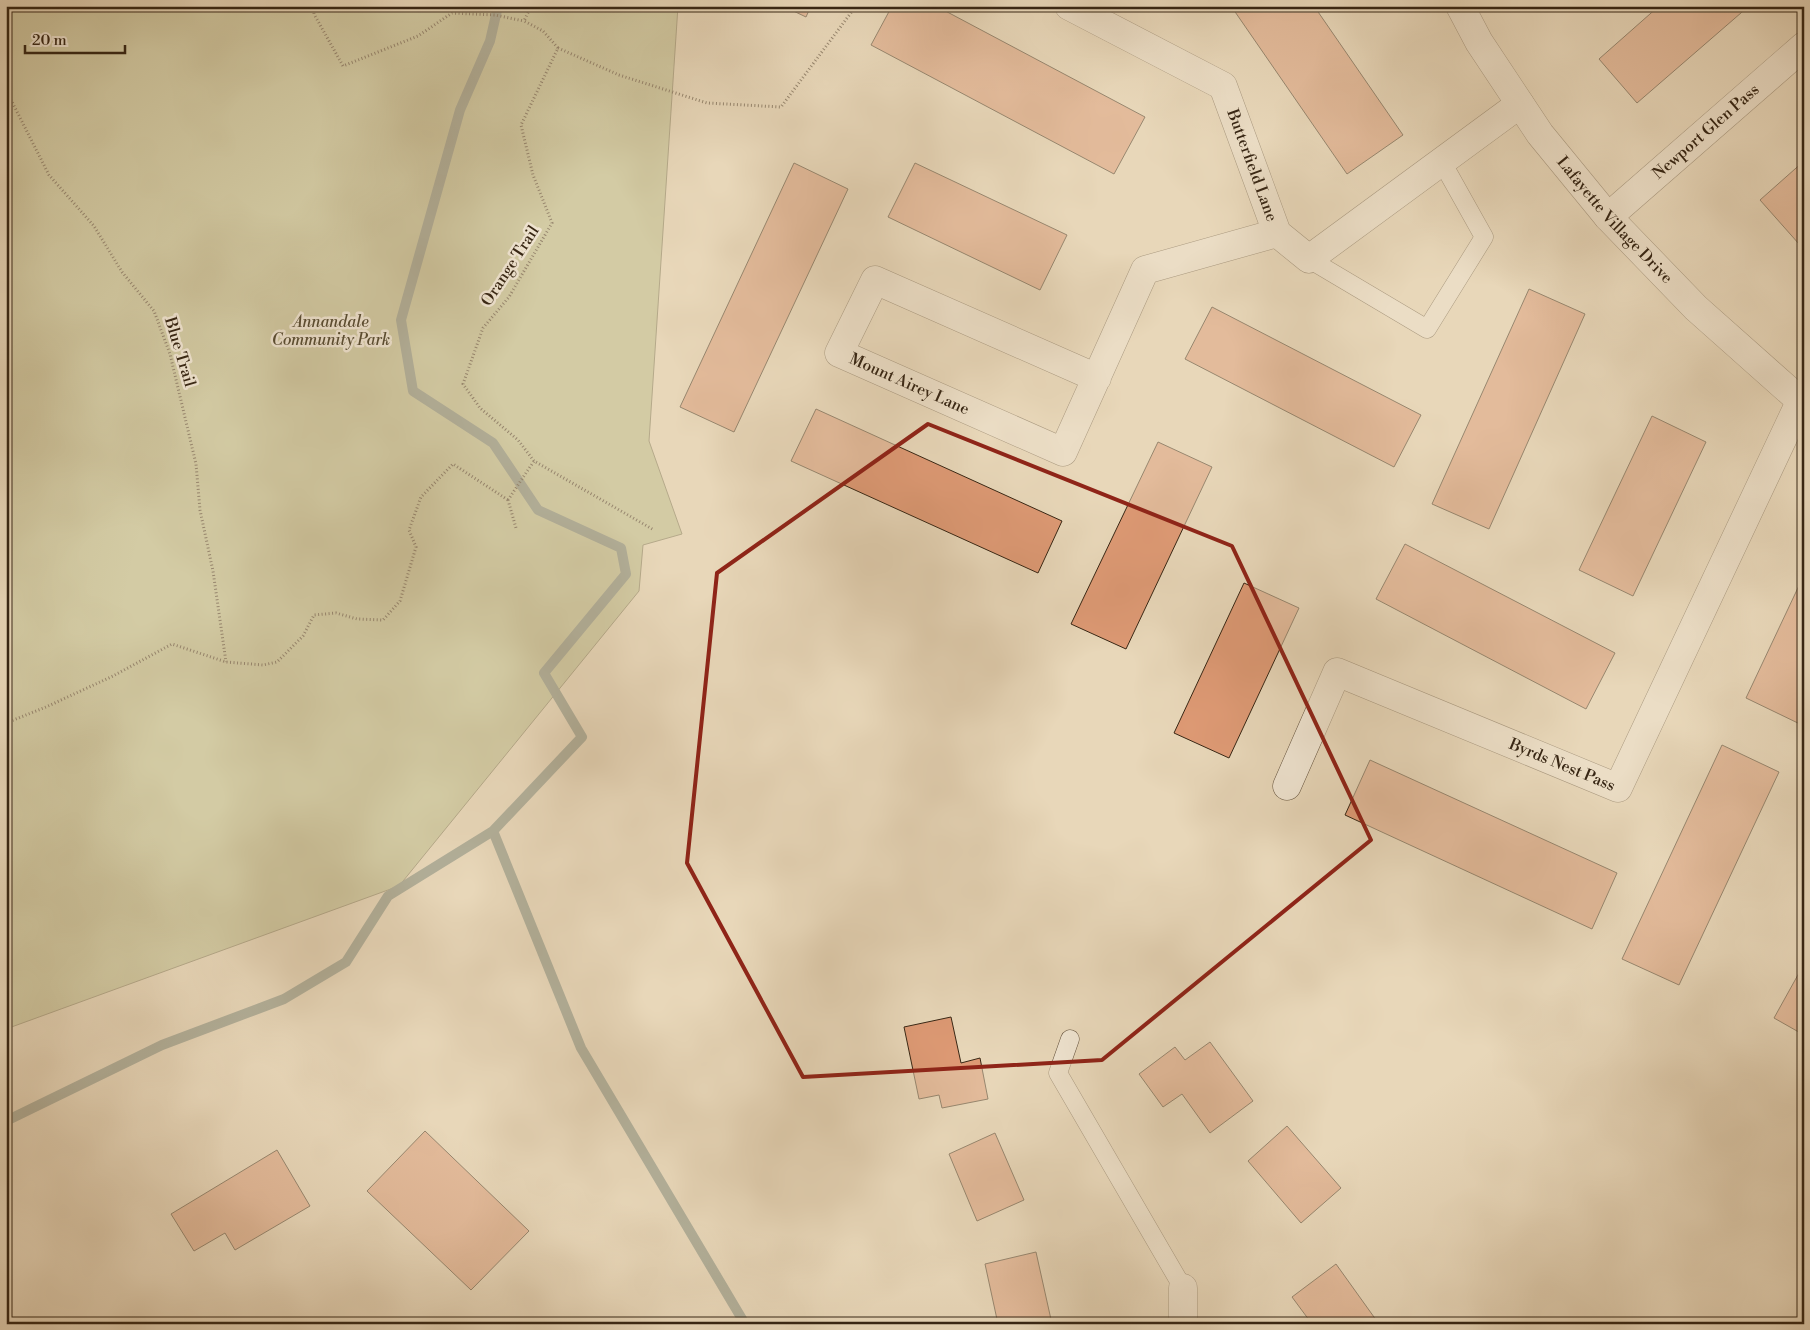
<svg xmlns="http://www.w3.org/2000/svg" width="1810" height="1330" font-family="'Libre Bodoni',serif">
<rect width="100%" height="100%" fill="#e8d7b9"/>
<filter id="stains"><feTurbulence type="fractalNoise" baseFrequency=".004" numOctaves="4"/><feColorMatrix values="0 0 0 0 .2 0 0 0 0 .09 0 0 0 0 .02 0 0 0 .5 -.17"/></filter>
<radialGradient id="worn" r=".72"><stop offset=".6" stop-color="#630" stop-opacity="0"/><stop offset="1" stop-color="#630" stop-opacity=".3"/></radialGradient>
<path fill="#bbbd8b" stroke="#797250" d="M6,6H678L649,441L682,534L643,545L639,591L399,886L6,1029Z"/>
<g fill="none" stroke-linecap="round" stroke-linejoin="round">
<path stroke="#717e72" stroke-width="10" d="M498,6L490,41L460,110L401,320L413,391L493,443L538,510L621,548L626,574L544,673L582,737L493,831L581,1048L745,1324
M6,1121L162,1045L284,999L346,962L388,896L493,831"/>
</g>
<path fill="#de9a75" stroke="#372614" d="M783,6H811L806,17Z
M892,6H936L1145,117L1114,174L871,45Z
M1231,6H1314L1403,135L1347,174Z
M1659,6H1749L1637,103L1599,59Z
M1804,161V240L1799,244L1760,200Z
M794,163L848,189L734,432L680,407Z
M915,163L1067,235L1040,290L888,217Z
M1529,289L1585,314L1489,529L1432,504Z
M1212,307L1421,415L1394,467L1185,359Z
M816,409L1062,521L1038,573L791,461Z
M1652,416L1706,442L1633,596L1579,570Z
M1158,442L1212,467L1126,649L1071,624Z
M1405,544L1615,653L1586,709L1376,599Z
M1804,575V722L1802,725L1746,698Z
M1244,583L1299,608L1229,758L1174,733Z
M1722,745L1779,772L1679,985L1622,959Z
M1370,760L1617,873L1592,929L1345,815Z
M1804,964V1035L1774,1018Z
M951,1017L961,1063L980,1058L988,1099L942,1108L939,1095L919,1099L904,1027Z
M1210,1042L1253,1101L1210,1133L1182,1094L1163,1107L1139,1074L1175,1047L1185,1060Z
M1287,1126L1341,1188L1301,1223L1248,1161Z
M425,1131L529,1231L471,1290L367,1191Z
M995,1133L1024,1200L977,1221L949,1154Z
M277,1150L310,1206L235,1250L225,1233L194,1251L171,1214Z
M1036,1252L1052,1324H998L985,1264Z
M1336,1264L1379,1324H1312L1292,1297Z"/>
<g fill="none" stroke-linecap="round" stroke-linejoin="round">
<g stroke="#63523d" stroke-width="19">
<path id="service" d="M1309,259L1427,329L1484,237L1442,162
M1070,1039L1058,1073L1183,1288"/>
</g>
<g stroke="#63523d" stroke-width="29">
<g id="minor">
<path id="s1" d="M1069,6L1223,86L1277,233L1309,259L1520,104"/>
<path id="s2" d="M1608,217L1804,46"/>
<path id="s3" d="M1097,378L875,280L839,353L1063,452L1145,270L1277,233"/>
<path id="s4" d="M1287,786L1337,672L1618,788L1800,402"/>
<path d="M1183,1288V1324"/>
</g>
</g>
<g stroke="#63523d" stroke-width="29">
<g id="tertiary">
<path id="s5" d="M1460,6L1479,42L1540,134L1608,217L1696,308L1804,404"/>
</g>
</g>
<path stroke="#372614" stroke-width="3" stroke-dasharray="1 2.5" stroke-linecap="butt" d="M313,6L314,14L343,66L418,36L452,13L495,15L524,21
M531,6L524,21L543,31L558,48L521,125L533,175L552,223L509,297L483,328L463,384L480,408L518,440L534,461L654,530
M558,48L619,75L707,103L781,107L856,6
M6,90L49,175L94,226L122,272L154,311L170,354L196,464L200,510L213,571L226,662
M508,500L534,461
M508,500L516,528
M6,723L46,707L113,676L172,644L226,662L263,665L277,662L303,636L314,615L336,613L357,619L383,620L400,601L416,547L409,530L421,497L453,464L508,500"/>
<use href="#service" stroke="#f0e5d2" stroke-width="18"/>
<use href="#minor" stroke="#f0e5d2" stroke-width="28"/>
<use href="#tertiary" stroke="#f0e5d2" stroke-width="28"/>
</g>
<path d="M0 0H1810V1330H0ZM928,424L1232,546L1371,840L1102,1060L803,1077L687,863L717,573Z" fill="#e8d7b9" fill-opacity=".55" fill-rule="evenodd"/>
<path fill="none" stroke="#8f2418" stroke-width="4" stroke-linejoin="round" d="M928,424L1232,546L1371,840L1102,1060L803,1077L687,863L717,573Z"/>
<g text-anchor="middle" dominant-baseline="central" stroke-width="5" stroke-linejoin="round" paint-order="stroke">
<g font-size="16" fill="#372614" stroke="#f0e5d2">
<text stroke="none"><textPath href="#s2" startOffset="130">Newport Glen Pass</textPath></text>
<text stroke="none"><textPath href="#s1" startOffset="258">Butterfield Lane</textPath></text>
<text stroke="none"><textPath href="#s5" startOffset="265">Lafayette Village Drive</textPath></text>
<text transform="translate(510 266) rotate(-57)">Orange Trail</text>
<text transform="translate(180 352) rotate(73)">Blue Trail</text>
<text stroke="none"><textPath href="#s3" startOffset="401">Mount Airey Lane</textPath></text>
<text stroke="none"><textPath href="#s4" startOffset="368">Byrds Nest Pass</textPath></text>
</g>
<g font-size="16" font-style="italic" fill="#584c32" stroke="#f0e5d2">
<text x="331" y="322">Annandale<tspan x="331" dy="18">Community Park</tspan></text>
</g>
</g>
<rect width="1810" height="1330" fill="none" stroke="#e8d7b9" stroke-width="25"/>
<rect x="8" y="8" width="1795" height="1315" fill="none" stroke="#372614" stroke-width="2.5"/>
<rect x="12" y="12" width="1785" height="1305" fill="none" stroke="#372614"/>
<path d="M25 45v8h100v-8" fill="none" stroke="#372614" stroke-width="2.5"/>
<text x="32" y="45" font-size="15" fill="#372614" stroke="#f0e5d2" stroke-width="4" paint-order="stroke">20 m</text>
<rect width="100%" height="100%" filter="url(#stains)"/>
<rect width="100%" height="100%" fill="url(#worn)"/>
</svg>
